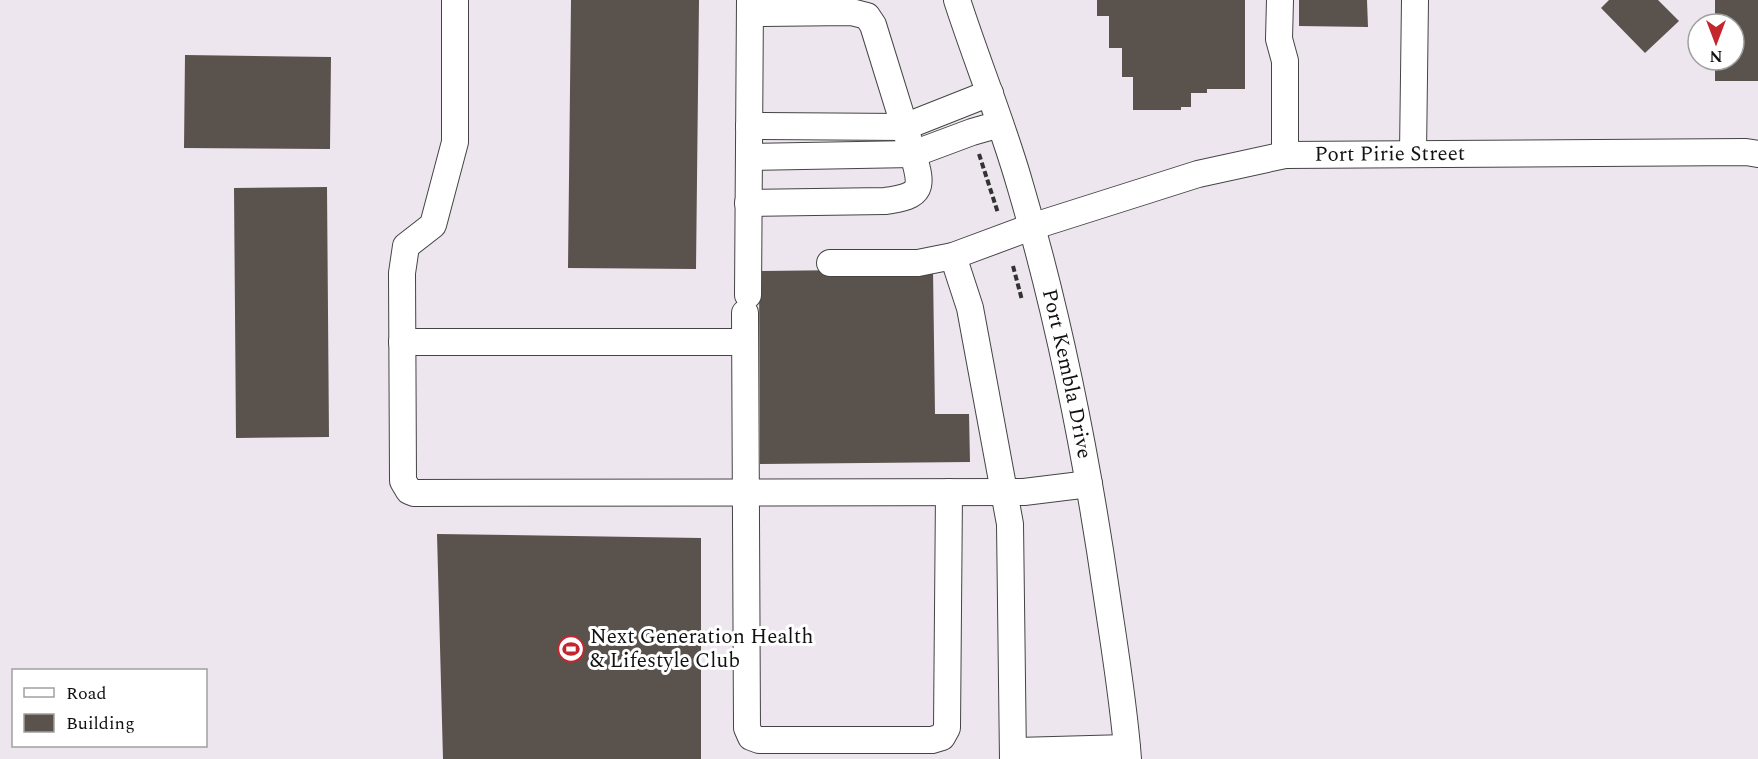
<svg xmlns="http://www.w3.org/2000/svg" width="1758" height="759" font-family="Spectral,serif">
<rect width="100%" height="100%" fill="#fffdf5"/>
<path fill="#eee6ef" fill-rule="evenodd" d="M0,0H1758V759H0ZM1698,24H1734V60H1698ZM14,670H206V746H14Z"/>
<path fill="#5a524d" d="M571,0H699L696,269L568,268Z
M1097,0H1245V89H1207V93H1191V107H1181V110H1133V77H1122V48H1109V16H1097Z
M1299,0H1367L1368,27L1299,26Z
M1609,0H1658L1679,21L1645,53L1601,8Z
M1715,0H1758V81H1715V60H1734V24H1715Z
M185,55L331,57L330,149L184,148Z
M327,187L329,437L236,438L234,188Z
M933,269L935,414H969L970,462L760,464L759,271Z
M437,534L701,538V759H443Z"/>
<g fill="none" stroke-linecap="round" stroke-linejoin="round">
<g stroke="#444" stroke-width="28">
<g id="minor">
<path d="M455,0V142L433,225L406,246L402,273L403,481L409,491L414,493L1024,492L1089,484"/>
<path id="s1" d="M957,0C977,62 1002,122 1020,185C1060,320 1087,458 1107,597C1115,651 1124,705 1128,759"/>
<path d="M1280,0L1279,39L1285,61V155"/>
<path d="M749,126L904,127L990,93"/>
<path d="M1413,153L1415,0"/>
<path d="M749,157L913,154L972,132L1000,124"/>
<path d="M748,203L885,201C923,196 923,188 913,154L873,25L867,16L851,12L750,13"/>
<path d="M953,256L970,308L1010,524L1013,759"/>
<path id="s2" d="M830,263H918L953,256L1031,227L1198,174L1285,155L1746,152L1758,154"/>
<path d="M748,295L750,0"/>
<path d="M745,313L747,728L751,737L759,740H932L942,737L947,728L949,492"/>
<path d="M402,342H745"/>
<path d="M1013,751L1127,748"/>
</g>
</g>
<path stroke="#333" stroke-width="4" stroke-dasharray="6 3" stroke-linecap="butt" d="M979,154L998,213
M1013,266L1022,300"/>
<use href="#minor" stroke="#fff" stroke-width="26"/>
</g>
<defs>
<g id="stadium-ring" transform="scale(1.35)"><circle r="9.5" fill="#fff" stroke="#c4262e" stroke-width="1.5"/><path d="M0-5a6.5 5 0 1 0 0 10a6.5 5 0 1 0 0-10ZM-3.5-1.8h7v3.6h-7Z" fill="#c4262e"/></g>
</defs>
<g fill-rule="evenodd">
<use href="#stadium-ring" x="571" y="649"/>
</g>
<g text-anchor="middle" dominant-baseline="central" stroke-width="6" stroke-linejoin="round" paint-order="stroke">
<g font-size="21" fill="#111" stroke="#fff">
<text stroke="none"><textPath href="#s2" startOffset="576">Port Pirie Street</textPath></text>
<text stroke="none"><textPath href="#s1" startOffset="390">Port Kembla Drive</textPath></text>
</g>
<g font-size="21" fill="#111" stroke="#fff" text-anchor="start">
<text x="590" y="637">Next Generation Health<tspan x="590" dy="24">&amp; Lifestyle Club</tspan></text>
</g>
</g>
<rect x="12" y="669" width="195" height="78" fill="#ffffff" stroke="#a0a0a0" stroke-width="1.5"/>
<rect x="24" y="688" width="30" height="9" fill="#ffffff" stroke="#a0a0a0" stroke-width="1.5"/>
<text x="66" y="699" font-size="18" fill="#111111">Road</text>
<rect x="24" y="714" width="30" height="18" fill="#5a524d" stroke="#a0a0a0" stroke-width="1.5"/>
<text x="66" y="729" font-size="18" fill="#111111">Building</text>
<g transform="translate(1716 42) rotate(180)"><circle r="28" fill="#ffffff" stroke="#a0a0a0" stroke-width="1.5"/>
<path d="M0-4.5L10 22L0 15L-10 22Z" fill="#c4262e"/>
<text y="-9" font-size="16" font-weight="bold" text-anchor="middle" fill="#111111">N</text>
</g>
</svg>
